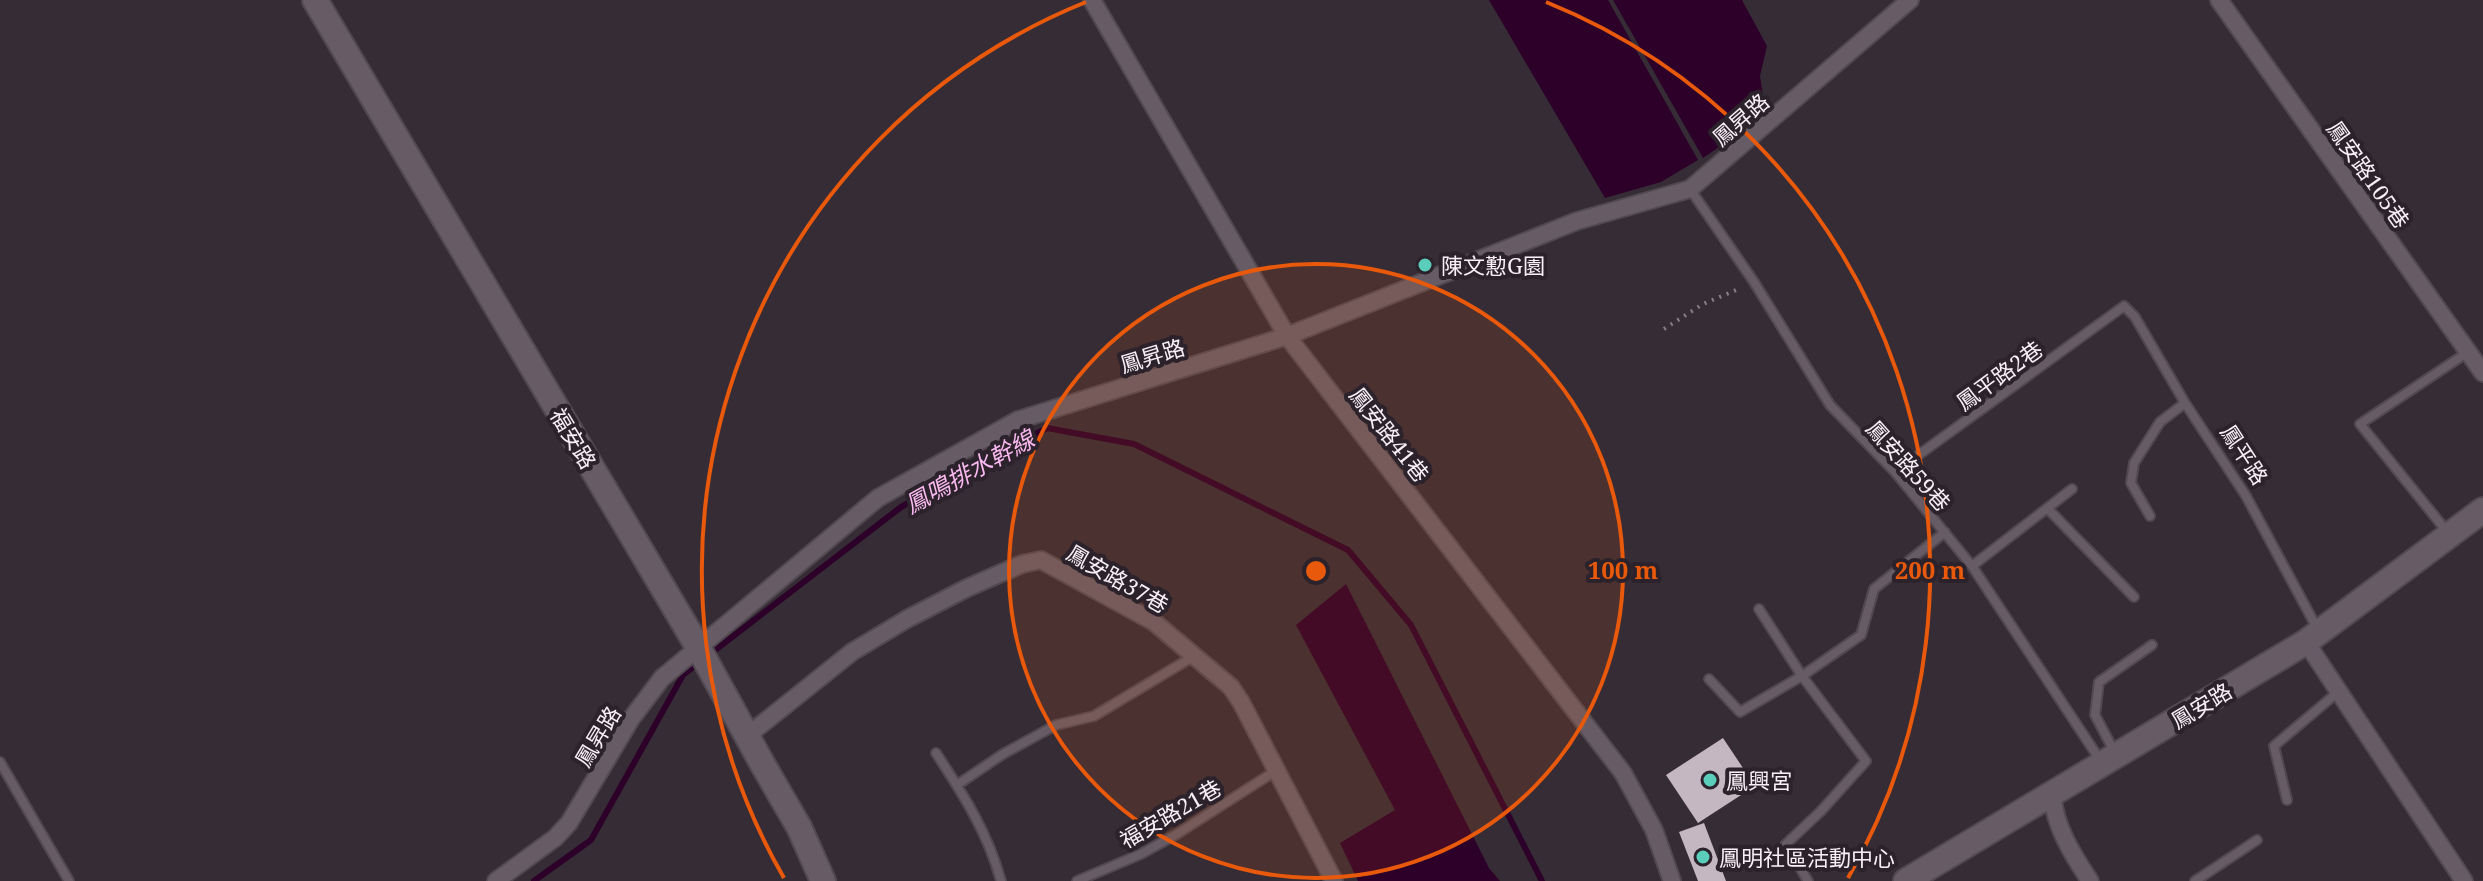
<svg xmlns="http://www.w3.org/2000/svg" width="2483" height="881" font-family="'Noto Serif','Noto Sans TC',serif">
<rect width="100%" height="100%" fill="#362c35"/>
<path fill="#2d002a" d="M1489,0H1608L1698,160L1661,182L1605,198Z
M1613,0H1742L1767,46L1760,76L1766,115L1703,158Z
M1346,584L1489,868L1500,881H1358L1340,843L1395,810L1296,625Z"/>
<g fill="none" stroke-linecap="round" stroke-linejoin="round">
<path stroke="#2d002a" stroke-width="6" d="M710,654L901,507L1047,428L1134,444L1348,550L1411,625L1542,881
M534,881L591,840L683,675L701,661"/>
</g>
<path fill="#c4b7c2" d="M1723,738L1755,786L1698,823L1666,775Z
M1704,823L1726,881H1698L1679,832Z"/>
<g fill="none" stroke-linecap="round" stroke-linejoin="round">
<g stroke="#524950" stroke-width="12">
<path id="lane" d="M1690,189L1754,282L1830,405L1895,472L1972,566L2100,760
M1895,472L2124,306L2135,317L2185,403L2246,496L2317,628
M2047,508L2134,597
M2150,516L2131,483L2134,463L2160,422L2185,403
M2449,534L2360,424L2468,352
M1972,566L2072,489
M1759,609L1802,676L1866,761L1821,811L1786,844L1808,881
M1709,679L1740,712L1802,676L1861,635L1874,589L1945,532
M2114,751L2095,715L2099,682L2152,645
M936,753C963,794 988,833 1001,881
M0,762L69,881
M957,785L1003,754L1056,725L1094,716L1194,656
M2287,800L2274,746L2338,692
M1077,881L1141,854L1177,834L1277,770
M2195,881L2257,840"/>
</g>
<g stroke="#524950" stroke-width="20">
<path id="street" d="M1092,0L1287,336L1623,773L1654,830L1672,881
M2219,0L2483,373
M2306,642L2464,881
M747,736L852,652L907,619L967,588L1022,564L1041,560L1154,622L1231,687L1241,702L1334,881
M2053,795C2053,824 2074,857 2090,881
M496,881L555,838L569,823L631,719L662,678L878,498L1018,420L1287,336L1577,221L1690,189L1910,0"/>
</g>
<g stroke="#524950" stroke-width="28">
<path id="secondary" d="M315,0L698,647L763,765L799,827L823,881
M1906,881L2306,642L2483,510"/>
</g>
<path stroke="#877f86" stroke-width="4" stroke-dasharray="2 6" stroke-linecap="butt" d="M1664,329L1703,304L1741,288"/>
<use href="#lane" stroke="#675c66" stroke-width="8"/>
<use href="#street" stroke="#675c66" stroke-width="16"/>
<use href="#secondary" stroke="#675c66" stroke-width="24"/>
</g>
<circle cx="1316" cy="571" r="307" fill="#e8590c" fill-opacity=".12"/>
<g fill="none" stroke="#e8590c" stroke-width="4">
<circle cx="1316" cy="571" r="307"/>
<path d="M784 878A614 614 0 0 1 1086 2M1546 2A614 614 0 0 1 1848 878"/>
</g>
<g fill="#5bcebb" stroke="#2c222b" stroke-width="3">
<circle cx="1425" cy="265" r="8"/>
<circle cx="1710" cy="780" r="8"/>
<circle cx="1703" cy="857" r="8"/>
</g>
<g text-anchor="middle" dominant-baseline="central" stroke-width="8" stroke-linejoin="round" paint-order="stroke">
<g font-size="22" fill="#f6eff5" stroke="#2c222b">
<text transform="translate(1740 119) rotate(-41)">鳳昇路</text>
<text transform="translate(2369 174) rotate(55)">鳳安路105巷</text>
<text transform="translate(1152 355) rotate(-17)">鳳昇路</text>
<text transform="translate(1999 375) rotate(-36)">鳳平路2巷</text>
<text transform="translate(1390 434) rotate(52)">鳳安路41巷</text>
<text transform="translate(574 438) rotate(59)">福安路</text>
<text transform="translate(2245 454) rotate(57)">鳳平路</text>
<text transform="translate(1909 465) rotate(48)">鳳安路59巷</text>
<text transform="translate(1118 578) rotate(30)">鳳安路37巷</text>
<text transform="translate(2201 705) rotate(-31)">鳳安路</text>
<text transform="translate(597 736) rotate(-59)">鳳昇路</text>
<text transform="translate(1170 813) rotate(-30)">福安路21巷</text>
</g>
<g font-size="22" fill="#f6eff5" stroke="#2c222b" text-anchor="start">
<text x="1441" y="265">陳文懃G園</text>
<text x="1726" y="780">鳳興宮</text>
<text x="1719" y="857">鳳明社區活動中心</text>
</g>
<g font-size="24" font-style="italic" fill="#f9b8f0" stroke="#2c222b">
<text transform="translate(969 471) rotate(-29)">鳳鳴排水幹線</text>
</g>
</g>
<circle cx="1316" cy="571" r="12" fill="#e8590c" stroke="#2c222b" stroke-width="4"/>
<g font-size="24" text-anchor="middle" font-weight="bold" fill="#e8590c" stroke="#2c222b" stroke-width="8" stroke-linejoin="round" paint-order="stroke">
<text x="1623" y="579">100 m</text>
<text x="1930" y="579">200 m</text>
</g>
</svg>
